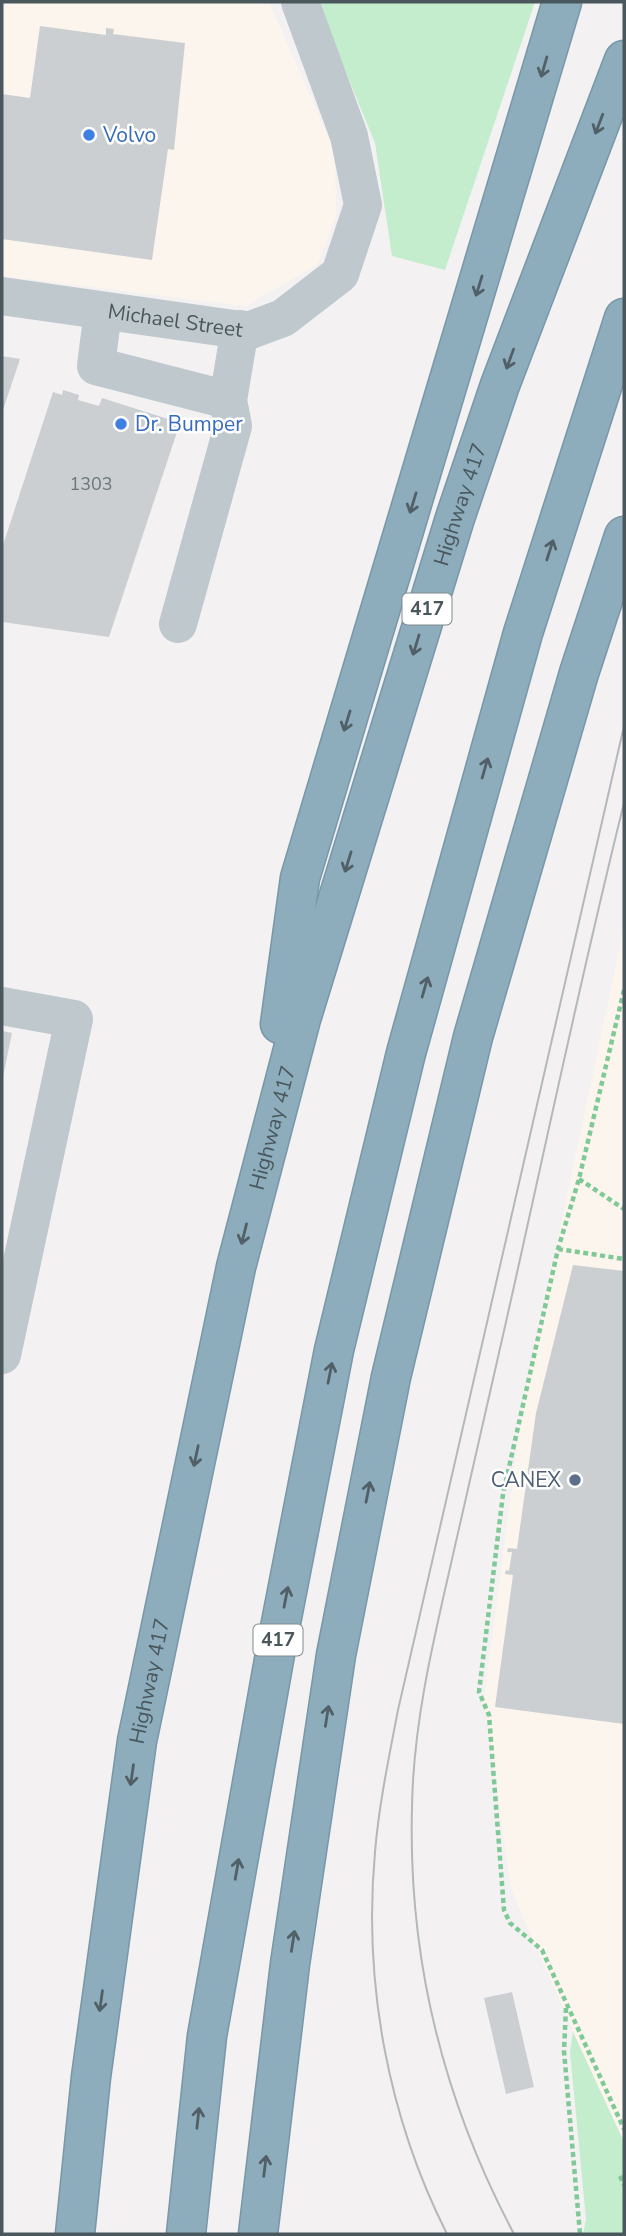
<svg xmlns="http://www.w3.org/2000/svg" width="626" height="2236" font-family="'Nunito Sans',sans-serif">
<rect width="100%" height="100%" fill="#f3f1f2"/>
<path fill="#fbf5ed" d="M2,2H269L335,152L336,216L317,265L245,306L2,276Z
M624,927V2139L615,2127L511,1889L484,1698L523,1404Z"/>
<path fill="#c3edcc" d="M317,2H535L445,270L392,256L375,143Z
M573,2032L624,2142V2234H583L586,2219L570,2052Z"/>
<path fill="#cbcfd2" d="M40,26L106,35V28L114,29L113,34L185,43L174,150L168,149L152,260L2,239V94L30,98Z
M2,356L20,359L2,413Z
M63,390L79,395L78,400L99,406L102,398L168,419L170,413L182,417L109,637L2,622V548L53,392L62,395Z
M2,1031L12,1033L3,1077H2Z
M573,1265L624,1271V1724L495,1707L513,1575L505,1574L506,1570L509,1571L512,1552H507L508,1548L517,1549L536,1413Z
M512,1992L534,2087L506,2094L484,1998Z"/>
<g fill="none" stroke-linecap="round" stroke-linejoin="round">
<g stroke="#7897a8" stroke-width="41">
<g id="highway">
<path d="M280,1024L300,878L562,2"/>
<path id="s2" d="M75,2234L91,2077L137,1741L236,1267L301,1019L455,518L500,385L624,60"/>
<path d="M186,2234L207,2036L277,1643L334,1350L406,1053L523,633L624,318"/>
<path d="M258,2234L290,1964L336,1655L391,1377L473,1037L579,673L624,536"/>
</g>
</g>
<path stroke="#7ec996" stroke-width="4.5" stroke-dasharray="5 3.5" stroke-linecap="butt" d="M624,990L579,1179L558,1249L503,1494L479,1692L489,1715L504,1910L510,1923L542,1950L624,2129
M579,1179L624,1209
M558,1249L624,1259
M566,2008L564,2051L580,2234
M620,2176L624,2185"/>
<g stroke="#bec8cd" stroke-width="38">
<path id="s1" d="M2,296L248,331L283,318L340,274L363,205L349,136L300,2"/>
<path d="M103,311L96,366L228,400"/>
<path d="M178,624L233,426L228,400L240,329"/>
<path d="M2,1006L74,1019L2,1355"/>
</g>
<use href="#highway" stroke="#8dacbc" stroke-width="38"/>
<path stroke="#b4b8bb" stroke-width="2" d="M447,2234C388,2117 363,1983 375,1852C379,1804 389,1757 398,1710L624,726
M514,2234C444,2102 408,1958 412,1808C413,1727 432,1646 450,1568C469,1486 487,1404 506,1322C545,1149 581,975 624,803"/>
</g>
<defs><path id="oneway-shaft" d="M-6 0H5M1.5-3L5.5 0L1.5 3" fill="none" stroke-width="1.6" stroke-linecap="round" stroke-linejoin="round" transform="scale(1.75)"/></defs>
<g stroke="#516066">
<use href="#oneway-shaft" transform="translate(544 67) rotate(106)"/>
<use href="#oneway-shaft" transform="translate(599 124) rotate(111)"/>
<use href="#oneway-shaft" transform="translate(479 286) rotate(107)"/>
<use href="#oneway-shaft" transform="translate(510 359) rotate(110)"/>
<use href="#oneway-shaft" transform="translate(413 503) rotate(107)"/>
<use href="#oneway-shaft" transform="translate(550 550) rotate(-72)"/>
<use href="#oneway-shaft" transform="translate(416 645) rotate(107)"/>
<use href="#oneway-shaft" transform="translate(347 721) rotate(107)"/>
<use href="#oneway-shaft" transform="translate(485 768) rotate(-74)"/>
<use href="#oneway-shaft" transform="translate(348 862) rotate(107)"/>
<use href="#oneway-shaft" transform="translate(425 987) rotate(-74)"/>
<use href="#oneway-shaft" transform="translate(244 1234) rotate(104)"/>
<use href="#oneway-shaft" transform="translate(330 1373) rotate(-79)"/>
<use href="#oneway-shaft" transform="translate(196 1456) rotate(102)"/>
<use href="#oneway-shaft" transform="translate(368 1492) rotate(-79)"/>
<use href="#oneway-shaft" transform="translate(286 1597) rotate(-79)"/>
<use href="#oneway-shaft" transform="translate(327 1716) rotate(-81)"/>
<use href="#oneway-shaft" transform="translate(132 1775) rotate(98)"/>
<use href="#oneway-shaft" transform="translate(237 1869) rotate(-80)"/>
<use href="#oneway-shaft" transform="translate(293 1941) rotate(-81)"/>
<use href="#oneway-shaft" transform="translate(101 2001) rotate(98)"/>
<use href="#oneway-shaft" transform="translate(198 2118) rotate(-84)"/>
<use href="#oneway-shaft" transform="translate(265 2166) rotate(-83)"/>
</g>
<g fill="#3f7fe0" stroke="#fff" stroke-width="2.5">
<circle cx="89" cy="135" r="7"/>
<circle cx="121" cy="424" r="7"/>
</g>
<circle fill="#5c6f8a" stroke="#fff" stroke-width="2.5" cx="575" cy="1480" r="7"/>
<g text-anchor="middle" dominant-baseline="central" stroke-width="5" stroke-linejoin="round" paint-order="stroke">
<g font-size="18" fill="#6a767a">
<text x="91" y="484">1303</text>
</g>
<g fill="#fff" stroke="#808a8e" stroke-width="2">
<rect x="402.5" y="593.5" width="49" height="31" rx="5"/>
<rect x="253.5" y="1624.5" width="49" height="31" rx="5"/>
</g>
<g font-size="19" font-weight="bold" fill="#4a585d">
<text x="427" y="609">417</text>
<text x="278" y="1640">417</text>
</g>
<g font-size="21" fill="#366cbe" stroke="#fff" text-anchor="start">
<text x="103" y="135">Volvo</text>
<text x="135" y="424">Dr. Bumper</text>
</g>
<g font-size="21" fill="#4a585d" stroke="#fff">
<text stroke="none"><textPath href="#s1" startOffset="175">Michael Street</textPath></text>
<text stroke="none"><textPath href="#s2" startOffset="1776">Highway 417</textPath></text>
<text stroke="none"><textPath href="#s2" startOffset="1125">Highway 417</textPath></text>
<text stroke="none"><textPath href="#s2" startOffset="558">Highway 417</textPath></text>
</g>
<g font-size="21" fill="#4e5e75" stroke="#fff" text-anchor="end">
<text x="561" y="1480">CANEX</text>
</g>
</g>
<rect width="626" height="2236" fill="none" stroke="#4a585d" stroke-width="7"/>
</svg>
